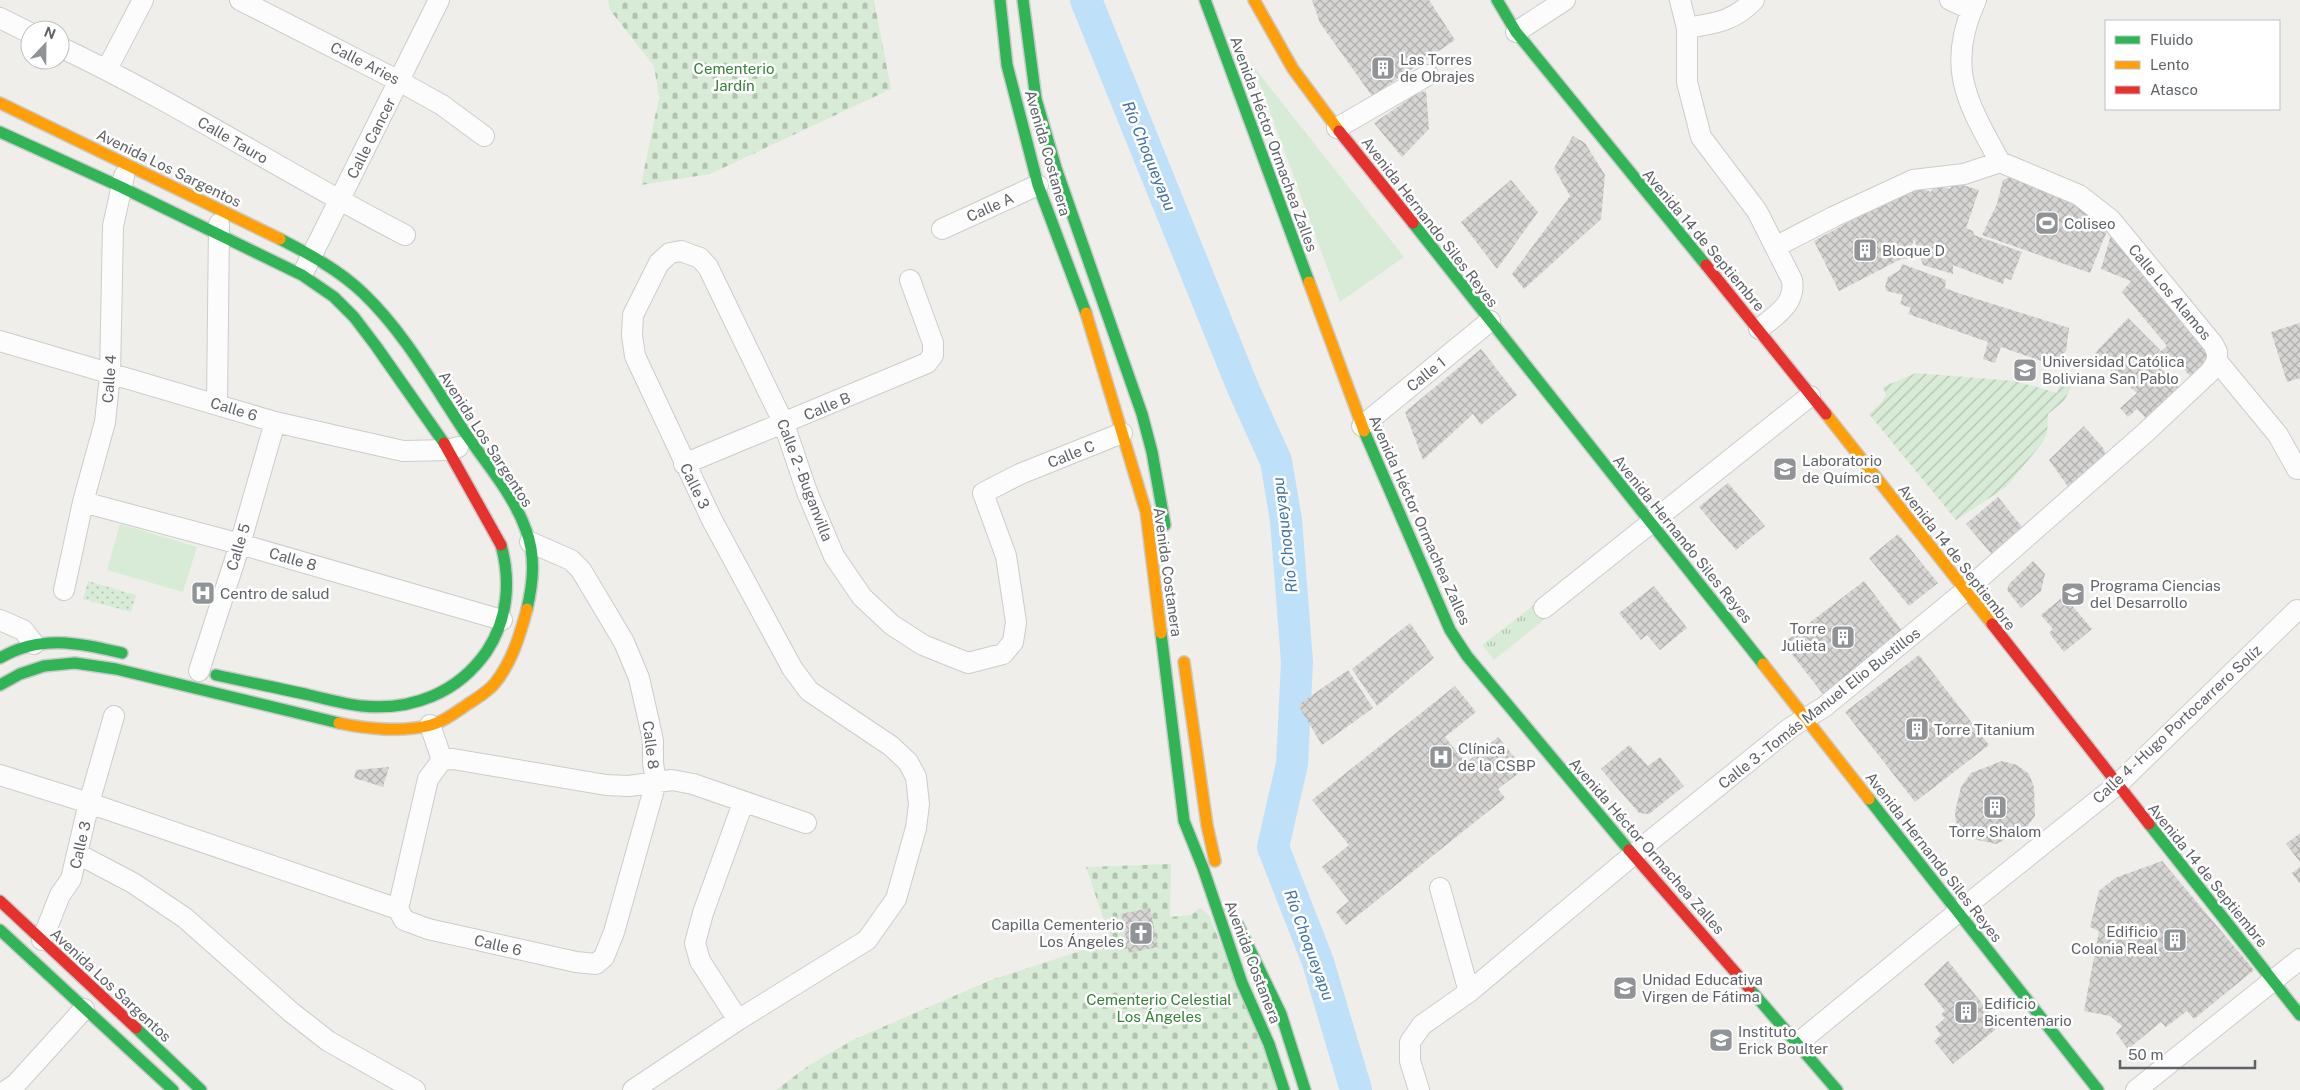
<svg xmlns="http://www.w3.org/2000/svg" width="2300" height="1090" font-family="'Public Sans',sans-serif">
<defs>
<pattern id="grass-tufts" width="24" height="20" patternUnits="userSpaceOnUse" patternTransform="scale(1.25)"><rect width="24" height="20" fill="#d8ebd6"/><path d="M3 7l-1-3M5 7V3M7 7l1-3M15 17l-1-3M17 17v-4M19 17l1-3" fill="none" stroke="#b2c2b1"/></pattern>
<pattern id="cemetery-stones" width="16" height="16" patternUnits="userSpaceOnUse" patternTransform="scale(1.25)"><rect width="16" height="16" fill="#d8ebd6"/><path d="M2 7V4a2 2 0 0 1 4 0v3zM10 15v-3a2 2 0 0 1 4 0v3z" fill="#b2c2b1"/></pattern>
<pattern id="park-dots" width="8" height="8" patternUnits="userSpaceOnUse" patternTransform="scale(1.25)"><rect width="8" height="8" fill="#d8ebd6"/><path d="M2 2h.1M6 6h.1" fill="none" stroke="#b2c2b1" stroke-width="1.8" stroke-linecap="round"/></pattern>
<pattern id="garden-furrows" width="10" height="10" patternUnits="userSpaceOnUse" patternTransform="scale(1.25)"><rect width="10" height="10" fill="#d8ebd6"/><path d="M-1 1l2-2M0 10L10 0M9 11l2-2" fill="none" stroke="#b2c2b1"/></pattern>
<pattern id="building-cross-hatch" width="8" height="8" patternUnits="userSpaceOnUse" patternTransform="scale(1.25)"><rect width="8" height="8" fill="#d6d5d3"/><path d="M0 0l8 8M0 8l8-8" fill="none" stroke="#b1b0af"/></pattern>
</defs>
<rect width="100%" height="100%" fill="#efeeea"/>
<path fill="url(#grass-tufts)" d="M1534,605L1545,619L1494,660L1482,645Z"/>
<path fill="url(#cemetery-stones)" d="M608,0H874L891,89L710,174L641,185L659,97L654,66L610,10Z
M1171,864L1170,917L1191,915L1200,908L1209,915L1280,1090H776L811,1064L853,1040L991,980L1111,941L1086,867Z"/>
<path fill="url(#park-dots)" d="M88,581L136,595L131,612L83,599Z"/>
<path fill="url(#garden-furrows)" d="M1916,373L2015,381L2057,393L2060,386L2059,378L2067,377L2075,379L2064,401L2048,414L2047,433L2043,442L2006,487L1956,520L1869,414L1882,402L1886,395L1883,387Z"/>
<path fill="#d8ebd6" d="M1253,66L1404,257L1340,302Z
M120,524L197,547L183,592L107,570Z"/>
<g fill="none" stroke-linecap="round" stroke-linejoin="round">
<path stroke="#bfe0f9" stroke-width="32" d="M1086,0L1243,388L1276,461L1286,520L1297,662L1292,764L1273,847L1318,962L1356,1090"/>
</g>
<path fill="url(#building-cross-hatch)" d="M1312,0H1429L1455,40L1372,96L1320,23Z
M1426,91L1429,129L1402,157L1374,123L1418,93Z
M1573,136L1585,143L1605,175L1601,219L1524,289L1512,274L1570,196L1554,168Z
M2017,174L2066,197L2109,226L2090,273L1982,235L1997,204L2003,180Z
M1511,180L1538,212L1497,269L1461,222Z
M1953,182L1979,190L1966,228L1973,231L1974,235L2022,252L2011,280L2005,278L2003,284L1953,265V274L1923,265L1914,239L1908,259H1901L1839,291L1814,241L1915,186L1931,192L1934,184L1950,189Z
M2113,228L2210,350L2212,361L2194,380L2177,362L2167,369L2157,354L2167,346L2122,292L2131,281L2101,269Z
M1902,264L1946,280L1945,288L1958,293L2069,328L2066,351L2053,365L2001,347L1995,363L1983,359L1988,342L1908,314L1911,308L1900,304L1903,295L1887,291L1885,287L1888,277L1900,270Z
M2128,318L2160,350L2153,359L2181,390L2150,422L2137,409L2128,417L2120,408L2137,393L2093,355Z
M2300,323V378L2287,382L2271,332Z
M1481,349L1517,395L1481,425L1473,414L1423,460L1405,412Z
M2084,426L2103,448L2107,457L2071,491L2049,460Z
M1728,483L1765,526L1736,550L1699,507Z
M1998,497L2027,533L1995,558L1966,524Z
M1898,534L1938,583L1909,606L1869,558Z
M2033,561L2045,574L2041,591L2021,608L2007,590L2009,584Z
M1864,581L1903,632L1823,694L1783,643Z
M1654,586L1687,628L1660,650L1647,635L1641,640L1619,613Z
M2064,596L2092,629L2064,652L2049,633L2053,629L2041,615Z
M1410,623L1434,658L1377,706L1352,669Z
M1919,655L1989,745L1915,802L1845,712Z
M1348,670L1373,708L1322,745L1298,705Z
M1455,686L1476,712L1445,737L1466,763L1498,737L1524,769L1498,789L1505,798L1346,925L1336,912L1349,901L1322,867L1349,845L1312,800Z
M1629,745L1648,766L1660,757L1684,786L1649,814L1639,813L1601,769Z
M2002,761L2017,765L2029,774L2034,787L2035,816L2028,825L2016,834L1996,844L1969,838L1956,826L1955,812L1961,787L1971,773Z
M389,767L383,787L354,778L356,770Z
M2300,833V862L2286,844Z
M2162,861L2254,970L2194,1019L2187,1011L2166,1027L2161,1022L2128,1049L2116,1033L2122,1026L2110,1016L2084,1011L2099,931L2090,927L2099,891L2115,878Z
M2300,867V884L2292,873Z
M1150,908L1158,947L1129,953L1121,914Z
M1948,961L2000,1026L1953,1064L1934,1041L1941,1035L1935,1027L1945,1018L1941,1014L1945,1011L1924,984Z"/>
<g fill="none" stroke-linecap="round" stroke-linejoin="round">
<g stroke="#cbcccc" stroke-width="22">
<path id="street" d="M240,0L399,81L442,105L484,136
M1680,0L1687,28V82L1701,137L1757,211L1792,280C1796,304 1776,315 1759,329
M1950,0L1972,10
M1976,0C1945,67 1967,102 2000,162
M0,18L30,33
M1687,28C1715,23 1733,22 1754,0
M1516,32L1565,0
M60,47C178,103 288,175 405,235
M107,69L143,0
M1337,128L1428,75
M2000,162L2079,195L2111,220L2213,344L2217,352V361L2278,435L2297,469
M942,229L1038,185
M1775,247L1833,217L1913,180L1964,174L2000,162
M305,269L439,0
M0,341L275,422L403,451L449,450L458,447
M217,404L219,224
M1362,426L1490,321
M684,464L927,363L933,355V343L910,280
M83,502L240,544L502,620
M64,590L83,502L105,422L110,375L113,226L124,176
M1544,608L1810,396
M0,620L23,630L34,644
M199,671L240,544L275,422
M430,725L442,760
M0,775L89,803L398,909
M78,854L133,883L185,918L291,1012L328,1041L415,1090
M1440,888L1469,992
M398,909L404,920L428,929L576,962L596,964L604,957L614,932L656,782L653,763V741L649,722L639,678L624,642L581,570L571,560L530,542
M398,909L428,779L442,760L453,759L606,785L629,786L672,780L693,784L806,823
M42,940L60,895L71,879L89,803L114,716
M738,1020L700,961L695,943L703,913L743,803
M1798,1043L1942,925L2117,785L2297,610
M7,1090L16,1084L84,1009
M633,1090L738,1020L867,940L896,899L916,828L919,804L916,777L908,762L891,746L809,691L792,668L712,520L635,356L632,335L633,315L659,263L670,253L681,251L700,258L708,267L784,424L807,492L834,556L862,597L892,625L923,645L968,663L1003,654L1013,642L1016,622L1006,556L983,493L1020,474L1122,433
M1419,1090L1410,1061V1042L1422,1025L1469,992L1634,854L1790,728L1824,707L1965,591L2145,433L2210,372L2217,361
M2136,1090L2300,959"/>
</g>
<g stroke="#cacacb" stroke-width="14">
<path id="fast" d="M1000,0L1007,65L1038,185L1086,313
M1023,0L1036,99L1056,168L1142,414L1152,452L1165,525
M1205,0L1309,282
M1497,0L1516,32L1706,265
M0,132L121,187L302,275L334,297L354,317L376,346L444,443
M1413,223L1763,664
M280,239C309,254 339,270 363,293C406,334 435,388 468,437C489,467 514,496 526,530C536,556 533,583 527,609
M1364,431L1450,630L1467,656L1629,850
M1161,633L1184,821L1203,868L1242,983L1269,1044L1284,1090
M0,658C41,634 78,643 122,653
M216,675C247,682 278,688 309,695C326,699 344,704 362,706C412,711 458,693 487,651C508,619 511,581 501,545
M0,685L20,674L44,666L75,663L116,669L339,723
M1869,799L2098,1090
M2149,824L2300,1015
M1238,925L1281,1014L1305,1090
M0,930L173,1090
M1749,988L1837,1090
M136,1028L201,1090"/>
</g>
<g stroke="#cacacb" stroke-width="14">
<path id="slow" d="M1254,0L1293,69L1339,131
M0,103L280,239
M1309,282L1364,431
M1086,313L1146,512L1161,633
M1826,414L1992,624
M1184,662L1207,825L1215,861
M1763,664L1869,799
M339,723C366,729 400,732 427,726C442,723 456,712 468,704C477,698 488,692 495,683C512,662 520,635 527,609"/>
</g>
<g stroke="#cacacb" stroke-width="14">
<path id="jam" d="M1339,131L1413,223
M1706,265L1826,414
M444,443L501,545
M1992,624L2149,824
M1629,850L1749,988
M0,901L136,1028"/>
</g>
<use href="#street" stroke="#fdfcfc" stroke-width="20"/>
<use href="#fast" stroke="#30b455" stroke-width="11"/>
<use href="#slow" stroke="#ff9f0a" stroke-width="11"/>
<use href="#jam" stroke="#e5322d" stroke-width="11"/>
</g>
<defs>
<g id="building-square" transform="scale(1.25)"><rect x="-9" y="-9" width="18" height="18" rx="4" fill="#919496" stroke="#fff"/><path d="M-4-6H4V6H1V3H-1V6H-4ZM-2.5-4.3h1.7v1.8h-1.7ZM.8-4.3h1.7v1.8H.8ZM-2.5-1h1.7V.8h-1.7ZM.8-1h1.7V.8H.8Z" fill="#fff"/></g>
<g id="stadium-square" transform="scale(1.25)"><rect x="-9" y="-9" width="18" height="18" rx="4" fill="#919496" stroke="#fff"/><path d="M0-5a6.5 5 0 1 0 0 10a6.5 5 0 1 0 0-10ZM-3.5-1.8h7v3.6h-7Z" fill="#fff"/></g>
<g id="university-square" transform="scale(1.25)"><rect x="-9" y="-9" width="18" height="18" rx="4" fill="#919496" stroke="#fff"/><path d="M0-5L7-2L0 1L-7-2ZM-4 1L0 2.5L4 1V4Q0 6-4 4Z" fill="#fff"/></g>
<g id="hospital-square" transform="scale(1.25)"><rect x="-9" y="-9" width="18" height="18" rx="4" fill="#919496" stroke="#fff"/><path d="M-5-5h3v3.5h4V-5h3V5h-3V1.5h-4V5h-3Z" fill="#fff"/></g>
<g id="church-square" transform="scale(1.25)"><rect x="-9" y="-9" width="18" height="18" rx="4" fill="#919496" stroke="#fff"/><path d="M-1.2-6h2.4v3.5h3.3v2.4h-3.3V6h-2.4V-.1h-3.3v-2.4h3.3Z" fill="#fff"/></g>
<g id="school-square" transform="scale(1.25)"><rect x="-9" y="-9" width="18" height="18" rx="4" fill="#919496" stroke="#fff"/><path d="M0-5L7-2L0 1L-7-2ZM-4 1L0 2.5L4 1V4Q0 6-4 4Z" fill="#fff"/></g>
</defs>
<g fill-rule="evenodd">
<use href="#building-square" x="1383" y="68"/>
<use href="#stadium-square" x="2047" y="223"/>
<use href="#building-square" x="1865" y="250"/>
<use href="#university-square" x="2025" y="370"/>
<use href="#university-square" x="1785" y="469"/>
<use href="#hospital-square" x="203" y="593"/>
<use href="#university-square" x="2073" y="594"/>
<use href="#building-square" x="1843" y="637"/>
<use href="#building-square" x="1917" y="729"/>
<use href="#hospital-square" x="1441" y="757"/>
<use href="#building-square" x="1995" y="807"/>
<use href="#church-square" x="1141" y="933"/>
<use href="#building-square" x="2175" y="940"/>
<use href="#school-square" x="1625" y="988"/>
<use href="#building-square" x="1966" y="1012"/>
<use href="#school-square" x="1721" y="1040"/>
</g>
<g text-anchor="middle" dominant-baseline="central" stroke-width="5" stroke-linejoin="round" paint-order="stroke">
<g font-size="15" fill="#5f6368" stroke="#fff" text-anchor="start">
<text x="1400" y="59">Las Torres<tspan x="1400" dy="17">de Obrajes</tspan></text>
<text x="2064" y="223">Coliseo</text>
<text x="1882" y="250">Bloque D</text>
<text x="2042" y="361">Universidad Católica<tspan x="2042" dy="17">Boliviana San Pablo</tspan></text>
<text x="1802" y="460">Laboratorio<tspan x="1802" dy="17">de Química</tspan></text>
<text x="2090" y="585">Programa Ciencias<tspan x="2090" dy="17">del Desarrollo</tspan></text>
<text x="220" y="593">Centro de salud</text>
<text x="1826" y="628" text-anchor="end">Torre<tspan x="1826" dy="17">Julieta</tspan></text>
<text x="1934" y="729">Torre Titanium</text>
<text x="1458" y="748">Clínica<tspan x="1458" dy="17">de la CSBP</tspan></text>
<text x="1995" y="831" text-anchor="middle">Torre Shalom</text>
<text x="1124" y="924" text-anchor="end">Capilla Cementerio<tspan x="1124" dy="17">Los Ángeles</tspan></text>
<text x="2158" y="931" text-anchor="end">Edificio<tspan x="2158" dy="17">Colonia Real</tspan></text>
<text x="1642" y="979">Unidad Educativa<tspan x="1642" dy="17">Virgen de Fátima</tspan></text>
<text x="1984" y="1003">Edificio<tspan x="1984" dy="17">Bicentenario</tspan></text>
<text x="1738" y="1031">Instituto<tspan x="1738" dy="17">Erick Boulter</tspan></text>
</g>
<g font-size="15" fill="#5f6368" stroke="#fff">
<text transform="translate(365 63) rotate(27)">Calle Aries</text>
<text transform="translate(371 138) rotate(-63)">Calle Cancer</text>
<text transform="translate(233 140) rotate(30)">Calle Tauro</text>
<text transform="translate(1274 144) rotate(70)">Avenida Héctor Ormachea Zalles</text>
<text transform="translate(1048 153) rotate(74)">Avenida Costanera</text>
<text transform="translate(169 168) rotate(26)">Avenida Los Sargentos</text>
<text transform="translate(990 207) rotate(-24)">Calle A</text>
<text transform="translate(1430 222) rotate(52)">Avenida Hernando Siles Reyes</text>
<text transform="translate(1704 240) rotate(50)">Avenida 14 de Septiembre</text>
<text transform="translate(2170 292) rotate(50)">Calle Los Alamos</text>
<text transform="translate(1426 374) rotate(-39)">Calle 1</text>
<text transform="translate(109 379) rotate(-86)">Calle 4</text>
<text transform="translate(827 406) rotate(-23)">Calle B</text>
<text transform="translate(234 409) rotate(17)">Calle 6</text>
<text transform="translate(486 439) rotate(57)">Avenida Los Sargentos</text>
<text transform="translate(1071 454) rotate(-22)">Calle C</text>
<text transform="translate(805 480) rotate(69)">Calle 2 - Buganvilla</text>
<text transform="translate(695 486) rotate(64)">Calle 3</text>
<text transform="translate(1420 520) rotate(66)">Avenida Héctor Ormachea Zalles</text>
<text transform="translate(1683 539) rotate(51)">Avenida Hernando Siles Reyes</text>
<text transform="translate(238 547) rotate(-73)">Calle 5</text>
<text transform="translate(1957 557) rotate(52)">Avenida 14 de Septiembre</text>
<text transform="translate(293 559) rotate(16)">Calle 8</text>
<text transform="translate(1168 572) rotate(82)">Avenida Costanera</text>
<text transform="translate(1819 708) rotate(-38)">Calle 3 - Tomás Manuel Elio Bustillos</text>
<text transform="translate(2177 724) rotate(-43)">Calle 4 - Hugo Portocarrero Solíz</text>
<text transform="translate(651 745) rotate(83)">Calle 8</text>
<text transform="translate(80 845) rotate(-77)">Calle 3</text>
<text transform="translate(1647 846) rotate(49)">Avenida Héctor Ormachea Zalles</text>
<text transform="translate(1934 857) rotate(52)">Avenida Hernando Siles Reyes</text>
<text transform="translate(2208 875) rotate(51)">Avenida 14 de Septiembre</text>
<text transform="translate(498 945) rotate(13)">Calle 6</text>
<text transform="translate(1253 962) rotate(69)">Avenida Costanera</text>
<text transform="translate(111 985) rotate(43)">Avenida Los Sargentos</text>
</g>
<g font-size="15" fill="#348238" stroke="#fff">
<text x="734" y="68">Cementerio<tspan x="734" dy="17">Jardín</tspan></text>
<text x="1159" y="999">Cementerio Celestial<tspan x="1159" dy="17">Los Ángeles</tspan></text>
</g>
<g font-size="16" font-style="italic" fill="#4174aa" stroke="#fff">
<text transform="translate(1149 156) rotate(68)">Río Choqueyapu</text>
<text transform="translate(1285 535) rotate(-97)">Río Choqueyapu</text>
<text transform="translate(1309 945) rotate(70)">Río Choqueyapu</text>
</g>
</g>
<rect x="2105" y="20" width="175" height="90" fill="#ffffff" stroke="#bfc1c3"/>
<rect x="2115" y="36" width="25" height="8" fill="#30b455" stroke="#bfc1c3"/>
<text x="2150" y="45" font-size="15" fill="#5f6368">Fluido</text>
<rect x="2115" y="61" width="25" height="8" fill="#ff9f0a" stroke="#bfc1c3"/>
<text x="2150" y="70" font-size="15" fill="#5f6368">Lento</text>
<rect x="2115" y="86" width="25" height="8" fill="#e5322d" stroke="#bfc1c3"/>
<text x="2150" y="95" font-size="15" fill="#5f6368">Atasco</text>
<g transform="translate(45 45) rotate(22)"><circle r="24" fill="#ffffff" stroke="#bfc1c3"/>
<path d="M0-4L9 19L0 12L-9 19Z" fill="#919496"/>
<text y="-8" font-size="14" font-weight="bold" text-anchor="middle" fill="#5f6368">N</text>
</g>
<path d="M2120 1060v8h135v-8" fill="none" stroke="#5f6368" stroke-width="2.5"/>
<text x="2128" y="1060" font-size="15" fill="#5f6368" stroke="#ffffff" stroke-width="4" paint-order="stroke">50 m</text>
</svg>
